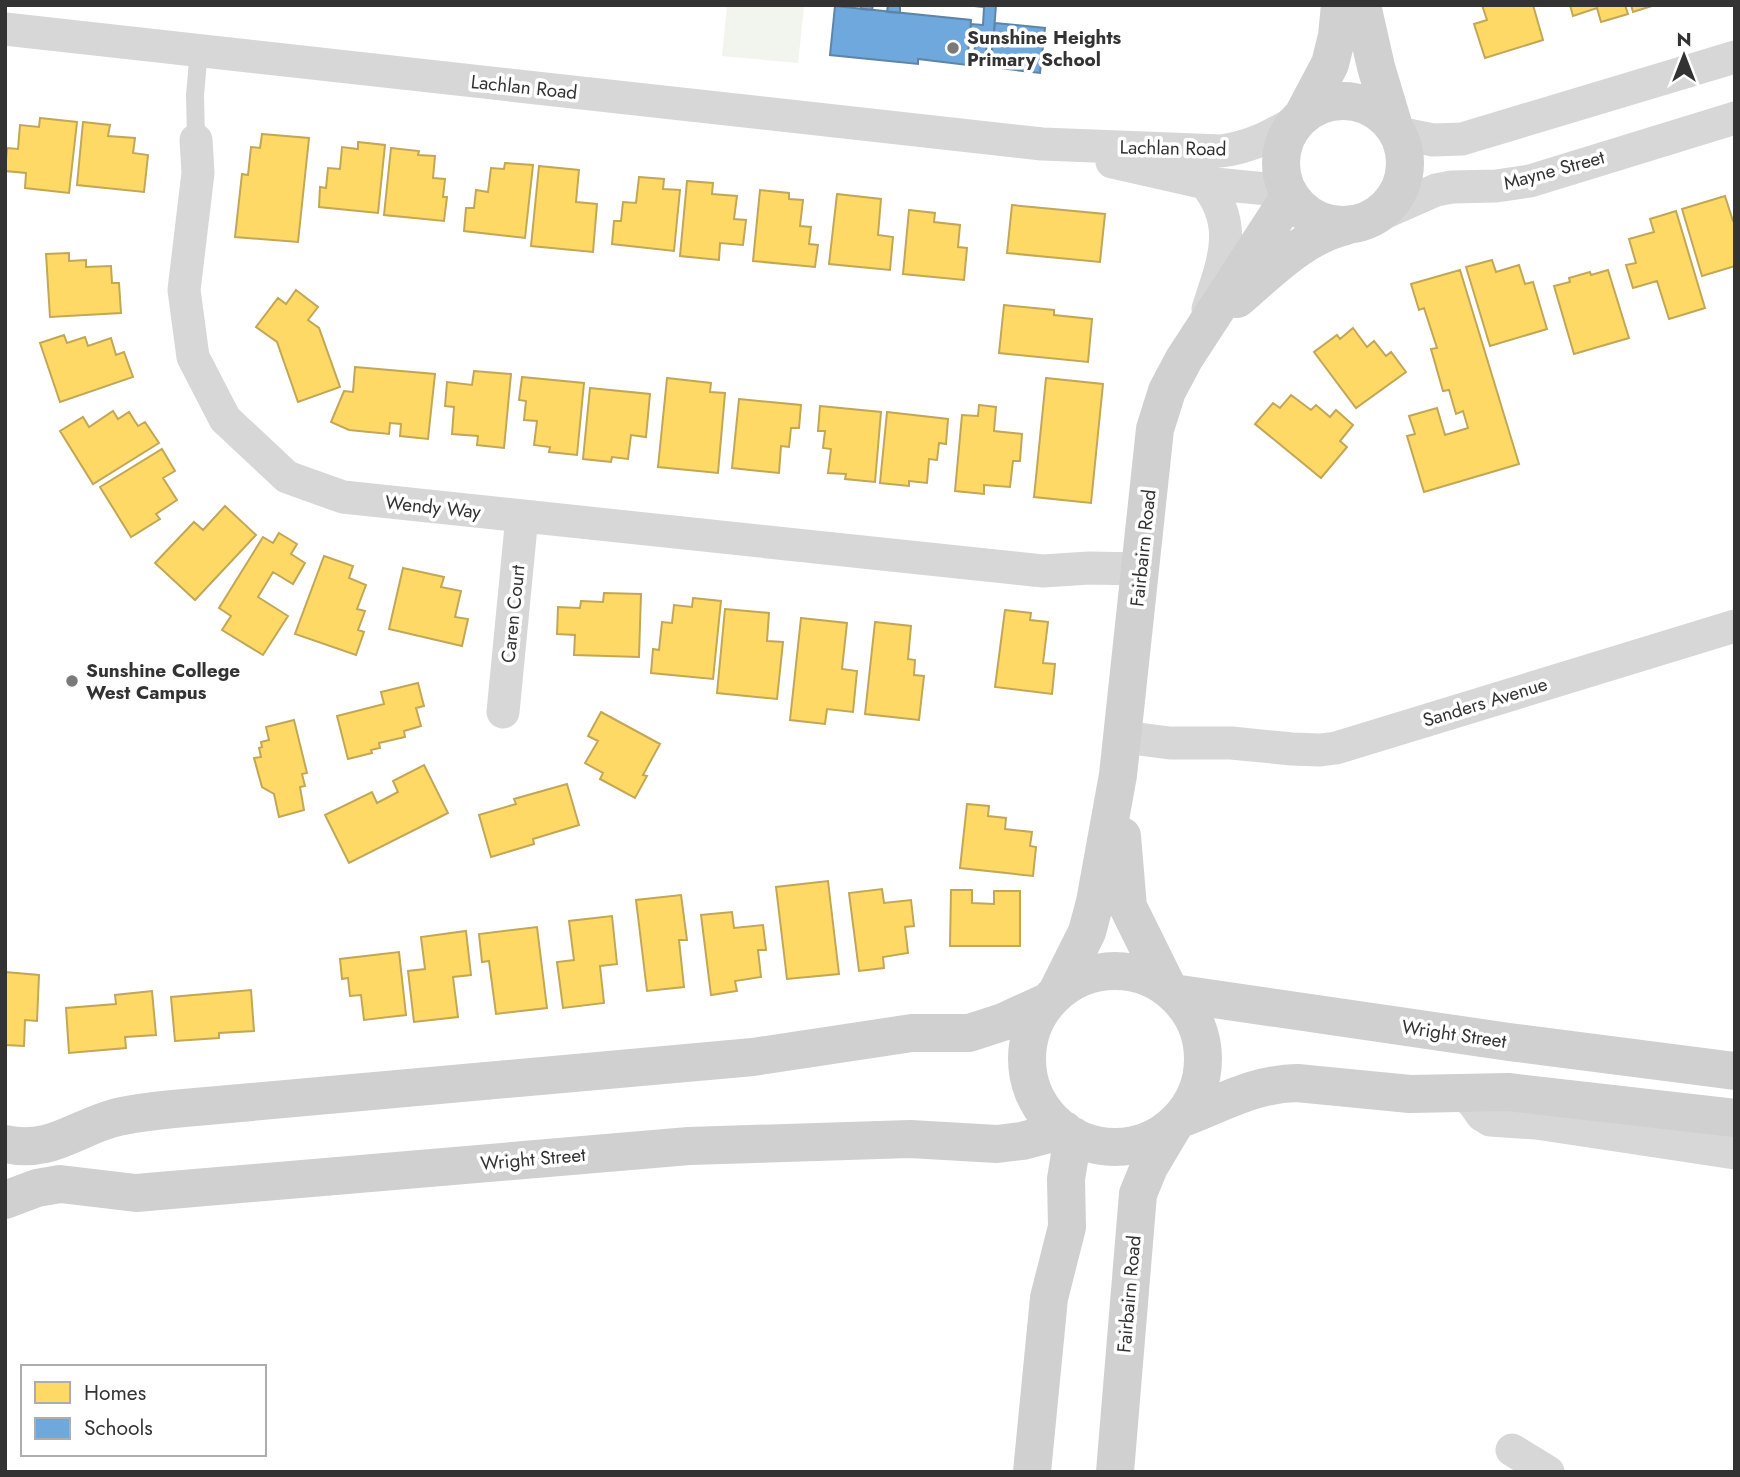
<svg xmlns="http://www.w3.org/2000/svg" width="1740" height="1477" font-family="Jost,sans-serif">
<rect width="100%" height="100%" fill="#fff"/>
<path fill="#f1f5ed" d="M727,5L804,6L798,63L722,56Z"/>
<path fill="#ffd966" stroke="#c2a757" stroke-width="2" d="M1482,5H1533L1543,40L1485,58L1474,24L1487,20Z
M1570,5H1625L1628,14L1601,22L1597,8L1573,16Z
M1631,5H1655L1633,12Z
M40,118L77,122L69,193L25,188L26,173L5,171L7,148L18,149L20,125L39,127Z
M83,122L110,125L108,136L135,138L133,153L148,155L144,192L77,185Z
M262,134L309,138L298,242L235,237L242,174L248,175L251,147L260,148Z
M358,142L385,145L378,213L319,207L320,187L326,188L328,168L340,169L342,147L358,149Z
M391,148L419,151L418,155L435,156L433,178L445,179L443,197H447L444,221L384,215Z
M505,163L533,165L525,238L464,231L466,208H474L476,190L488,192L491,168L504,169Z
M539,166L579,170L576,202L597,204L593,252L531,246Z
M639,177L664,179L663,189L680,190L674,251L612,244L614,221H621L623,202L636,203Z
M687,181L713,183L712,194L737,196L734,219L746,220L743,245L720,243L719,260L680,256Z
M760,190L789,193V199L803,200L800,226L811,227L809,244L818,245L815,267L753,261Z
M837,194L881,199L878,235L893,237L890,270L829,264Z
M1725,196L1733,221H1735V266L1702,276L1682,209Z
M1012,205L1105,214L1100,262L1007,253Z
M909,210L935,213L934,222L960,225L958,247L967,248L964,280L903,274Z
M1676,211L1705,308L1669,319L1657,281L1633,288L1626,265L1636,263L1629,239L1654,232L1650,219Z
M69,253V261L86,260V267L111,266L112,283H119L121,313L50,317L46,254Z
M1492,260L1496,272L1519,265L1525,284L1533,282L1547,329L1490,346L1466,267Z
M1460,270L1519,464L1424,492L1407,436L1415,434L1409,416L1437,408L1445,435L1468,428L1463,411L1456,414L1449,390L1443,391L1431,349L1437,348L1424,308L1419,310L1411,284Z
M1608,270L1629,338L1574,354L1554,286L1570,282L1569,278L1590,272L1591,275Z
M296,290L318,307L308,320L319,328L340,387L298,402L277,342L256,327L278,298L286,304Z
M1004,305L1054,310V315L1092,319L1088,362L999,353Z
M1353,328L1367,347L1374,341L1386,356L1391,352L1406,372L1356,408L1314,352L1337,335L1340,339Z
M64,335L67,343L85,337L88,346L111,338L116,355L124,352L133,377L60,402L40,343Z
M355,367L435,374L428,439L400,436L401,424L390,423L389,434L349,430L331,422L344,391L353,392Z
M474,371L511,374L504,448L477,445L478,436L452,434L454,407L445,406L447,382L472,385Z
M522,377L584,383L577,455L549,452L550,447L534,445L537,421L524,420L526,401L519,400Z
M667,378L711,383L710,392L725,393L718,473L658,467Z
M1046,378L1103,384L1091,503L1034,497Z
M590,388L650,394L646,437L631,435L628,459L612,457L611,462L583,459Z
M1291,395L1311,410L1316,405L1330,417L1336,410L1353,425L1340,441L1347,447L1321,478L1255,424L1273,403L1280,408Z
M739,399L801,405L799,428H791L789,447L781,446L779,473L732,468Z
M979,405L996,407L994,431L1022,434L1020,461H1013L1010,487L984,485V494L955,491L962,415L978,416Z
M820,406L881,412L875,482L845,479L846,474L828,473L831,449L823,448L825,431H818Z
M113,411L118,419L129,412L138,426L145,422L159,443L93,484L60,431L83,417L89,427Z
M887,412L948,419L946,444L939,443L937,460L929,459L927,483L909,481V486L880,483Z
M162,449L175,471L163,478L177,500L156,514L160,519L131,537L100,487Z
M225,506L256,535L195,600L155,563L194,522L203,530Z
M279,533L297,544L291,554L305,563L293,584L273,572L258,597L288,616L263,655L222,630L231,616L219,608L263,537L273,543Z
M324,556L353,566L349,578L366,585L357,609L365,611L358,630L364,632L356,655L295,634Z
M403,568L444,577L441,587L461,591L455,617L468,619L462,646L389,629Z
M604,593L641,594L639,657L574,655L575,635L557,634L558,607L580,608L581,601L603,602Z
M693,598L721,601L713,679L651,673L653,649L659,650L662,622L672,623L674,605L692,607Z
M725,609L769,613L767,641L783,642L777,699L717,693Z
M1005,610L1031,613L1030,620L1048,622L1043,663L1055,664L1052,694L995,687Z
M801,618L847,623L842,669L857,671L853,712L827,709L825,724L790,720Z
M875,622L911,626L908,659L915,660L914,675L924,676L919,720L865,714Z
M418,683L424,706L416,708L421,726L404,731L405,737L379,743L380,748L371,750L372,753L348,759L337,716L384,704L381,692Z
M601,712L660,744L643,775L647,776L635,798L600,779L603,773L585,763L598,741L588,736Z
M294,720L307,773L302,774L305,786L300,787L304,810L279,817L274,794L262,787L254,758L261,757L259,748L262,747L261,742L269,740L266,727Z
M424,765L448,813L349,863L325,815L372,792L377,803L398,792L393,781Z
M567,784L579,825L533,839L534,844L491,857L479,815L516,804L514,799Z
M967,804L989,806L988,816L1006,818L1005,829L1032,832L1030,846L1036,847L1033,876L960,868Z
M828,881L839,974L787,979L776,887Z
M882,889L884,903L911,900L914,926L905,927L908,953L883,957L884,968L859,971L849,893Z
M951,890H972V903L994,904V891H1020V946H950Z
M681,895L687,940H679L684,987L647,991L636,900Z
M732,912L734,928L763,925L766,950H758L761,977L735,981L737,991L711,995L701,915Z
M612,916L617,964L600,966L604,1003L563,1008L557,962L574,960L569,921Z
M537,927L547,1008L496,1014L489,961L482,962L479,934Z
M466,931L471,975L453,977L458,1017L414,1022L408,971L425,969L421,937Z
M399,952L406,1015L364,1020L361,995L350,996L348,978L342,979L340,959Z
M5,972L39,975L37,1021L25,1020L24,1046L5,1045Z
M251,990L254,1031L219,1033V1038L175,1041L171,997Z
M152,991L156,1035L125,1037L126,1048L69,1053L66,1008L116,1004L115,995Z"/>
<path fill="#6fa8dc" stroke="#5d85a9" stroke-width="2" d="M861,5H873L872,10L861,9Z
M888,5H900V13L887,12Z
M964,5H996L993,44L987,43L986,51H992L990,62L974,60L975,42L969,41L971,24L983,25L984,7Z
M835,6L971,20L967,65L918,59V64L830,55Z
M995,23L1045,28L1040,73L990,67Z"/>
<g fill="none" stroke-linecap="round" stroke-linejoin="round">
<path stroke="#d7d7d7" stroke-width="18" d="M196,140L195,95L199,50"/>
<path stroke="#d7d7d7" stroke-width="33" d="M5,29L1042,144L1221,151C1251,147 1272,136 1298,120
M1398,133L1433,140L1462,139L1735,57
M196,140L198,173L184,290L193,357L225,419L287,477L343,497L1043,571L1089,568L1141,569
M1112,162L1205,183L1287,191
M1205,183C1240,225 1223,262 1208,309
M1375,217L1436,190L1452,187L1496,186L1530,181L1735,118
M503,712L522,516
M1123,737L1170,743H1231L1292,749L1320,750L1336,748L1735,626
M1461,1093L1473,1102L1482,1115L1490,1120L1536,1123L1735,1153
M1512,1450L1548,1472"/>
<path stroke="#d0d0d0" stroke-width="38" d="M1362,5L1376,67L1394,127
M1281 163a62 62 0 1 1 124 0a62 62 0 1 1-124 0Z
M1303,115L1330,64L1337,36L1340,5
M1237,299C1270,271 1303,236 1346,226
M1122,836L1128,907L1168,988
M1027 1059a88 88 0 1 1 176 0a88 88 0 1 1-176 0Z
M1173,993L1509,1042L1735,1071
M1056,994L1087,932L1095,902L1118,775L1155,429L1167,391L1184,359L1290,196
M1180,1119C1221,1104 1252,1084 1297,1083L1410,1094L1508,1092L1735,1118
M5,1144C50,1154 74,1129 114,1118C134,1113 153,1111 173,1109L753,1057L912,1033H969L1003,1022L1049,1001
M5,1200L37,1188L60,1184L136,1193L689,1146L910,1139L997,1144L1022,1141L1064,1130
M1032,1472L1049,1298L1067,1227L1066,1179L1073,1136
M1115,1472L1138,1194L1149,1167L1174,1125"/>
</g>
<g fill="#7a7a7a" stroke="#fff" stroke-width="2.5">
<circle cx="953" cy="48" r="7"/>
<circle cx="72" cy="681" r="7"/>
</g>
<g text-anchor="middle" dominant-baseline="central" stroke-width="7" stroke-linejoin="round" paint-order="stroke">
<g font-size="19" font-weight="bold" fill="#333" stroke="#fff" text-anchor="start">
<text x="967" y="37">Sunshine Heights<tspan x="967" dy="22">Primary School</tspan></text>
<text x="86" y="670">Sunshine College<tspan x="86" dy="22">West Campus</tspan></text>
</g>
<g font-size="19" fill="#333" stroke="#fff">
<text transform="translate(524 87) rotate(6)">Lachlan Road</text>
<text transform="translate(1173 148) rotate(1)">Lachlan Road</text>
<text transform="translate(1554 170) rotate(-15)">Mayne Street</text>
<text transform="translate(433 507) rotate(6)">Wendy Way</text>
<text transform="translate(1143 548) rotate(-84)">Fairbairn Road</text>
<text transform="translate(513 614) rotate(-84)">Caren Court</text>
<text transform="translate(1485 702) rotate(-17)">Sanders Avenue</text>
<text transform="translate(1454 1034) rotate(8)">Wright Street</text>
<text transform="translate(533 1159) rotate(-5)">Wright Street</text>
<text transform="translate(1129 1294) rotate(-85)">Fairbairn Road</text>
</g>
</g>
<rect width="1740" height="1477" fill="none" stroke="#333333" stroke-width="14"/>
<rect x="21" y="1365" width="245" height="91" fill="#ffffff" stroke="#adadad" stroke-width="2"/>
<rect x="35" y="1382" width="35" height="21" fill="#ffd966" stroke="#adadad" stroke-width="2"/>
<text x="84" y="1400" font-size="21" fill="#333333">Homes</text>
<rect x="35" y="1418" width="35" height="21" fill="#6fa8dc" stroke="#adadad" stroke-width="2"/>
<text x="84" y="1435" font-size="21" fill="#333333">Schools</text>
<g transform="translate(1684 56)" stroke="#ffffff" stroke-width="5" paint-order="stroke">
<path d="M0-5L12 26L0 18L-12 26Z" fill="#333333"/>
<text y="-10" font-size="19" font-weight="bold" text-anchor="middle" fill="#333333">N</text>
</g>
</svg>
